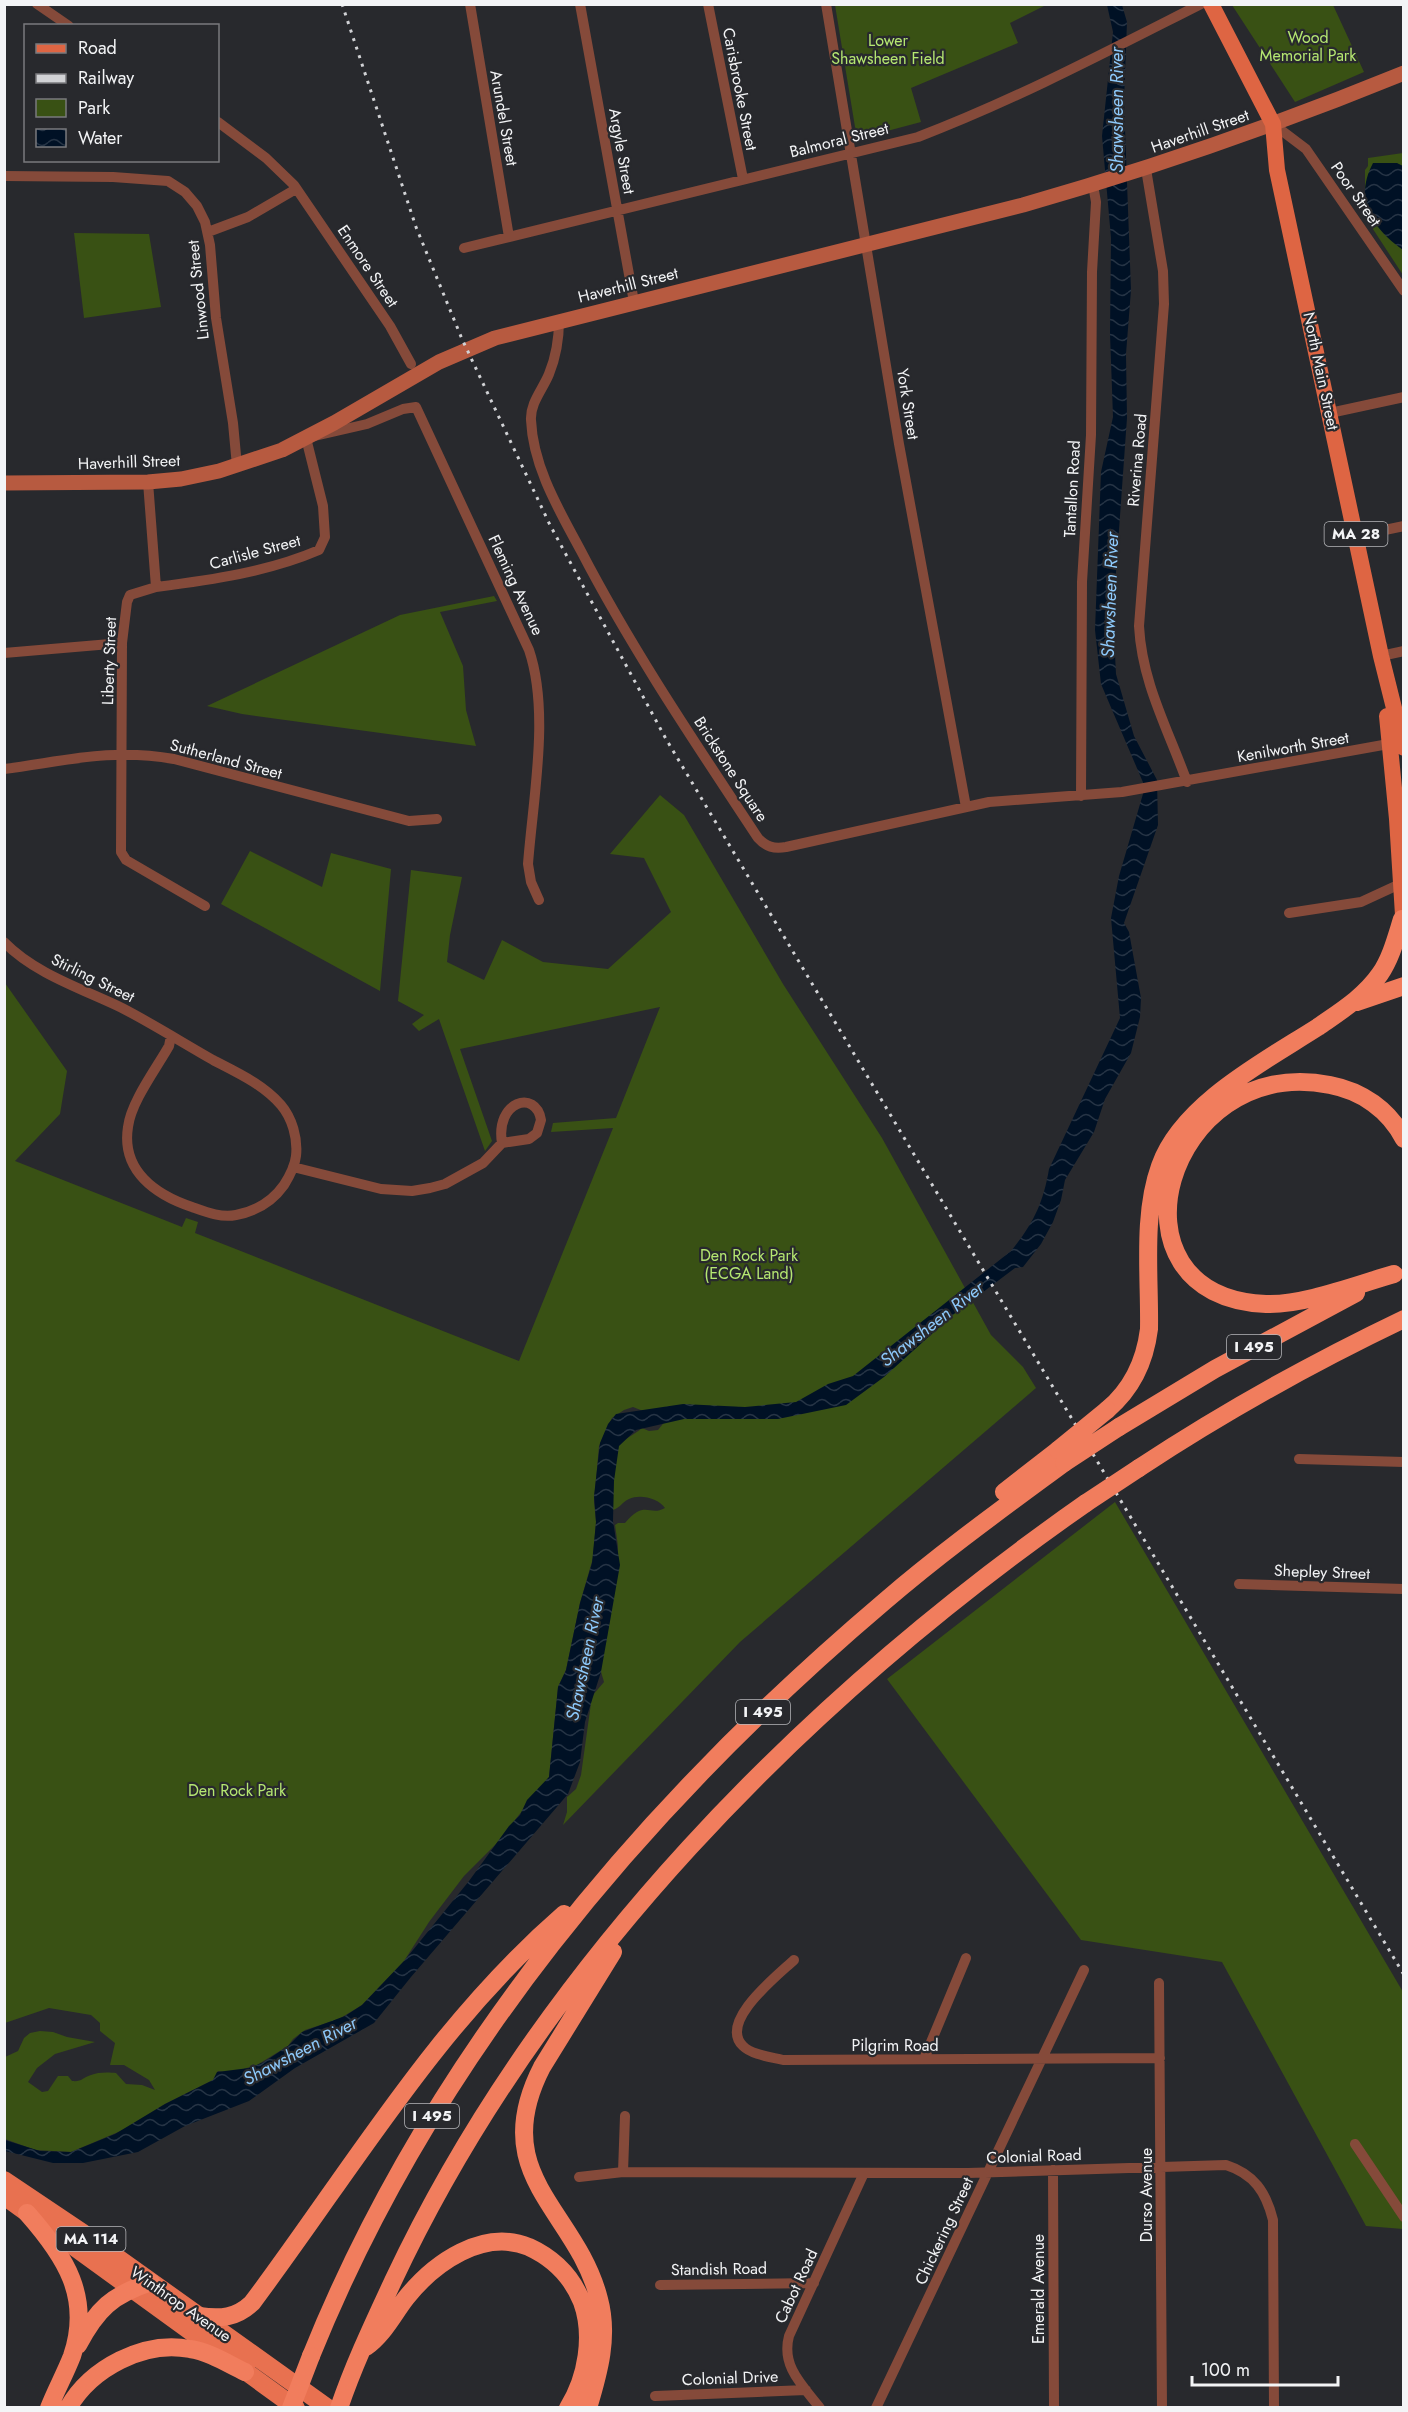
<svg xmlns="http://www.w3.org/2000/svg" width="1408" height="2412" font-family="Jost,sans-serif">
<defs>
<pattern id="water-waves" width="16" height="10" patternUnits="userSpaceOnUse" patternTransform="scale(1.5)"><rect width="16" height="10" fill="#001125"/><path d="M0 5q4-4 8 0t8 0" fill="none" stroke="#263445"/></pattern>
</defs>
<rect width="100%" height="100%" fill="#28292d"/>
<path fill="#395114" d="M835,5V4L1046,5L1010,23L1018,43L911,88L921,122L857,139Z
M1232,5H1333L1364,72L1295,102Z
M1403,153V275L1369,223L1365,211V170L1368,166V158Z
M74,233L149,234L161,307L84,318Z
M494,596L497,601L440,612L463,666L466,710L476,746L242,714L207,706L400,615Z
M660,795L684,815L783,984L882,1138L991,1335L1023,1367L1036,1388L740,1642L563,1825L567,1812V1797L576,1789L581,1775L592,1696L604,1682L599,1665L606,1642L616,1582L618,1546L615,1525L618,1523H625C645,1499 649,1517 665,1508C658,1498 640,1494 629,1499C622,1502 620,1508 613,1510L611,1502L615,1466V1447C624,1438 633,1436 642,1428L649,1431L658,1430L666,1420L633,1407L624,1410L612,1418L599,1446L594,1501L596,1522L593,1558L580,1603L566,1670L558,1687L549,1777L496,1844L464,1876L429,1922L404,1961L362,2005L339,2019L305,2030L293,2039L288,2046L257,2065L230,2073L218,2071L213,2080L165,2104L123,2130L71,2152L35,2150L5,2139V2057L18,2051L24,2038L30,2033L40,2031L53,2032L67,2037L95,2042L55,2054L37,2068L28,2082L42,2092L48,2091L58,2076H68L72,2081C82,2082 82,2078 91,2075C97,2072 109,2072 116,2073L126,2084L142,2085L155,2090L149,2080L124,2065H110L115,2043L100,2031V2023L91,2015L49,2008L5,2023V983L67,1071L60,1114L15,1161L182,1227L186,1218L198,1222L195,1233L519,1361L613,1128L551,1132L553,1123L616,1118L660,1007L460,1049L492,1141L485,1151L439,1019L419,1031L412,1024L424,1015L398,1001L411,870L462,877L450,935L447,962L484,980L502,940L543,962L608,969L671,912L644,858L610,854Z
M250,851L322,887L331,853L391,869L380,991L221,904Z
M1115,1502L1403,1992V2229L1366,2226L1222,1962L1081,1940L887,1679Z"/>
<path fill="url(#water-waves)" d="M1107,5H1122L1127,22L1124,101L1131,290L1126,354L1127,418L1113,614L1116,674L1134,736L1157,780L1158,825L1124,923L1129,932L1141,998L1140,1017L1131,1053L1105,1099L1094,1132L1065,1180L1061,1200L1053,1222L1041,1244L1023,1267L1015,1268L954,1314L884,1377L846,1405L778,1419H684L636,1430L619,1446L614,1481L613,1521L620,1565L601,1672L585,1722L580,1762L568,1794L411,1977L374,2023L295,2068L249,2101L185,2126L138,2152L83,2163H53L5,2151V2140L40,2151L71,2152L115,2134L165,2104L213,2080L217,2072L249,2068L264,2062L288,2046L302,2032L345,2016L362,2005L404,1961L469,1881L509,1826L520,1815L527,1800L549,1777L558,1687L566,1670L580,1603L592,1563L596,1522L594,1496L600,1443L608,1424L616,1414L683,1404L745,1407L796,1402L828,1384L853,1376L1011,1251C1033,1224 1043,1204 1049,1169L1120,1018L1111,918L1119,876L1145,787L1101,684L1095,630L1101,472L1113,417L1110,334L1111,238L1102,136L1113,32Z
M1373,163H1397L1403,166V250C1373,228 1353,201 1373,163Z"/>
<g fill="none" stroke-linecap="round" stroke-linejoin="round">
<path stroke="#854a3a" stroke-width="10" d="M37,4L69,26
M470,4L509,237
M580,4L634,302
M708,4L743,179
M826,4L899,444L966,807
M218,122L266,158L294,185L390,326L411,364
M1273,124L1306,149L1404,291
M1146,169L1163,271L1164,304L1139,626C1142,683 1168,729 1187,782
M4,176L113,177L168,181L185,192L197,206L205,222L210,245L216,318L233,423L237,466
M208,232L248,217L296,189
M464,248L918,137C1015,100 1108,51 1201,4
M559,320C559,338 556,357 549,374C543,389 530,403 531,420C533,467 559,510 581,551C633,651 696,744 758,838C766,847 774,849 786,847L989,802L1122,792L1394,743
M1330,413L1404,397
M148,482L156,587L130,595L127,602L122,643L121,852L126,860L205,906
M1356,536L1404,526
M156,587C211,580 268,572 319,550L325,537L323,506L306,438L367,424L403,409L416,407L529,650C550,712 533,798 528,864L531,882L539,900
M4,653L122,643
M1381,656L1404,651
M4,769C66,761 110,748 174,759L409,821L437,819
M1081,796L1082,582L1091,435L1092,272L1096,202L1093,185
M1289,913L1361,902L1400,884
M4,942C35,974 83,989 122,1008C153,1024 183,1043 213,1060C236,1072 263,1084 281,1105C292,1118 298,1138 296,1156C295,1165 289,1177 284,1185C272,1202 257,1211 236,1215C221,1218 206,1212 192,1207C156,1195 121,1171 128,1127C131,1102 156,1069 169,1046L171,1036
M293,1167L381,1189L412,1191L430,1188L445,1184L483,1163L502,1143L529,1139L537,1133L541,1120C536,1089 495,1101 502,1143
M1299,1459L1404,1462
M1239,1584L1404,1589
M794,1960C777,1976 718,2022 743,2046C752,2055 771,2057 783,2060L1160,2058
M1159,1983L1162,2408
M924,2059L966,1958
M1355,2144L1404,2217
M1053,2170L1054,2408
M623,2172L625,2116
M579,2177L623,2172L968,2173L1226,2165C1254,2174 1266,2192 1273,2220L1274,2408
M660,2285L814,2283
M655,2396L806,2390
M820,2408C802,2385 781,2366 789,2336L864,2173
M876,2408L1084,1970"/>
<path stroke="#b75a40" stroke-width="15" d="M4,483L148,482L181,479L219,471L282,450L334,423L439,362L495,338L1023,205C1153,168 1279,124 1404,73"/>
<path stroke="#de6543" stroke-width="16" d="M1211,4L1273,124L1277,170L1381,656L1404,748
M1387,716L1397,819L1404,931"/>
<path stroke="#e87150" stroke-width="18" d="M4,2180L83,2233L328,2408
M4,2196L296,2408"/>
<path stroke="#f17d5d" stroke-width="18" d="M1357,1002L1404,986
M1394,1274C1355,1285 1305,1305 1266,1304C1096,1297 1166,1052 1330,1085C1362,1091 1389,1110 1404,1139
M1107,1410C1132,1389 1145,1361 1149,1329C1150,1278 1142,1215 1160,1166C1182,1104 1265,1061 1318,1027C1341,1011 1364,997 1380,974C1391,958 1396,938 1402,919
M1119,1427L1215,1369L1356,1293
M1139,1468C1224,1412 1312,1363 1404,1319
M1004,1492L1058,1450
M27,2213C65,2256 92,2297 72,2356C65,2374 56,2390 49,2408
M199,2316C221,2319 236,2318 252,2303C353,2168 435,2026 564,1914
M78,2345C97,2309 112,2295 151,2282
M366,2347C384,2334 393,2315 406,2298C434,2263 483,2228 529,2247C553,2258 572,2277 582,2302C594,2335 587,2378 568,2408
M311,2356C431,2058 642,1807 885,1601C942,1552 1003,1508 1064,1463
M68,2408C91,2368 144,2340 190,2349C210,2352 228,2364 245,2372
M339,2408C354,2364 374,2322 393,2281C541,1966 804,1700 1086,1503
M588,2408C599,2372 609,2336 599,2299C576,2209 486,2176 542,2067L613,1952"/>
<path stroke="#d1d2d5" stroke-width="3" stroke-dasharray="3 6" stroke-linecap="butt" d="M342,4L416,227L462,339L550,525L666,739L1404,1975"/>
<path stroke="#f17d5d" stroke-width="18" d="M1058,1450L1107,1410
M1064,1463L1119,1427
M1086,1503L1139,1468
M291,2408L311,2356"/>
</g>
<g text-anchor="middle" dominant-baseline="central" stroke-width="4.5" stroke-linejoin="round" paint-order="stroke">
<g fill="#28292d" stroke="#b6b7ba" stroke-width="1.5">
<rect x="1324.5" y="522" width="63" height="24" rx="4.5"/>
<rect x="1227" y="1335" width="54" height="24" rx="4.5"/>
<rect x="736" y="1700" width="54" height="24" rx="4.5"/>
<rect x="405" y="2104" width="54" height="24" rx="4.5"/>
<rect x="56.5" y="2227" width="69" height="24" rx="4.5"/>
</g>
<g font-size="15" font-weight="bold" fill="#f3f4f6">
<text x="1356" y="534">MA 28</text>
<text x="1254" y="1347">I 495</text>
<text x="763" y="1712">I 495</text>
<text x="432" y="2116">I 495</text>
<text x="91" y="2239">MA 114</text>
</g>
<g font-size="16" fill="#b5e771" stroke="#28292d">
<text x="1308" y="37">Wood<tspan x="1308" dy="18">Memorial Park</tspan></text>
<text x="888" y="40">Lower<tspan x="888" dy="18">Shawsheen Field</tspan></text>
<text x="749" y="1255">Den Rock Park<tspan x="749" dy="18">(ECGA Land)</tspan></text>
<text x="237" y="1790">Den Rock Park</text>
</g>
<g font-size="16" fill="#f3f4f6" stroke="#28292d">
<text transform="translate(740 89) rotate(79)">Carisbrooke Street</text>
<text transform="translate(504 118) rotate(80)">Arundel Street</text>
<text transform="translate(1200 131) rotate(-19)">Haverhill Street</text>
<text transform="translate(839 140) rotate(-14)">Balmoral Street</text>
<text transform="translate(622 151) rotate(80)">Argyle Street</text>
<text transform="translate(1356 194) rotate(55)">Poor Street</text>
<text transform="translate(368 266) rotate(56)">Enmore Street</text>
<text transform="translate(628 285) rotate(-14)">Haverhill Street</text>
<text transform="translate(198 290) rotate(-96)">Linwood Street</text>
<text transform="translate(1321 371) rotate(78)">North Main Street</text>
<text transform="translate(908 404) rotate(81)">York Street</text>
<text transform="translate(1137 460) rotate(-85)">Riverina Road</text>
<text transform="translate(129 462) rotate(-2)">Haverhill Street</text>
<text transform="translate(1072 489) rotate(-87)">Tantallon Road</text>
<text transform="translate(255 552) rotate(-15)">Carlisle Street</text>
<text transform="translate(516 585) rotate(65)">Fleming Avenue</text>
<text transform="translate(109 661) rotate(-88)">Liberty Street</text>
<text transform="translate(1293 747) rotate(-10)">Kenilworth Street</text>
<text transform="translate(226 759) rotate(15)">Sutherland Street</text>
<text transform="translate(731 769) rotate(57)">Brickstone Square</text>
<text transform="translate(93 978) rotate(26)">Stirling Street</text>
<text transform="translate(1322 1572) rotate(2)">Shepley Street</text>
<text x="895" y="2045">Pilgrim Road</text>
<text transform="translate(1034 2156) rotate(-2)">Colonial Road</text>
<text transform="translate(1146 2195) rotate(-90)">Durso Avenue</text>
<text transform="translate(944 2231) rotate(-65)">Chickering Street</text>
<text transform="translate(719 2269) rotate(-1)">Standish Road</text>
<text transform="translate(796 2286) rotate(-65)">Cabot Road</text>
<text transform="translate(1038 2289) rotate(-90)">Emerald Avenue</text>
<text transform="translate(181 2304) rotate(35)">Winthrop Avenue</text>
<text transform="translate(730 2378) rotate(-2)">Colonial Drive</text>
</g>
<g font-size="18" font-style="italic" fill="#8dc9fb" stroke="#28292d">
<text transform="translate(1117 110) rotate(-90)">Shawsheen River</text>
<text transform="translate(1110 595) rotate(-88)">Shawsheen River</text>
<text transform="translate(932 1324) rotate(-38)">Shawsheen River</text>
<text transform="translate(585 1659) rotate(-78)">Shawsheen River</text>
<text transform="translate(300 2051) rotate(-28)">Shawsheen River</text>
</g>
</g>
<rect width="1408" height="2412" fill="none" stroke="#f3f4f6" stroke-width="12"/>
<rect x="24" y="24" width="195" height="138" fill="#28292d" stroke="#797a7d" stroke-width="1.5"/>
<rect x="36" y="44" width="30" height="9" fill="#de6543" stroke="#797a7d" stroke-width="1.5"/>
<text x="78" y="54" font-size="18" fill="#f3f4f6">Road</text>
<rect x="36" y="74" width="30" height="9" fill="#d1d2d5" stroke="#797a7d" stroke-width="1.5"/>
<text x="78" y="84" font-size="18" fill="#f3f4f6">Railway</text>
<rect x="36" y="99" width="30" height="18" fill="#395114" stroke="#797a7d" stroke-width="1.5"/>
<text x="78" y="114" font-size="18" fill="#f3f4f6">Park</text>
<rect x="36" y="129" width="30" height="18" fill="url(#water-waves)" stroke="#797a7d" stroke-width="1.5"/>
<text x="78" y="144" font-size="18" fill="#f3f4f6">Water</text>
<path d="M1192 2376v9h146v-9" fill="none" stroke="#f3f4f6" stroke-width="3"/>
<text x="1201" y="2376" font-size="18" fill="#f3f4f6" stroke="#28292d" stroke-width="4.5" paint-order="stroke">100 m</text>
</svg>
